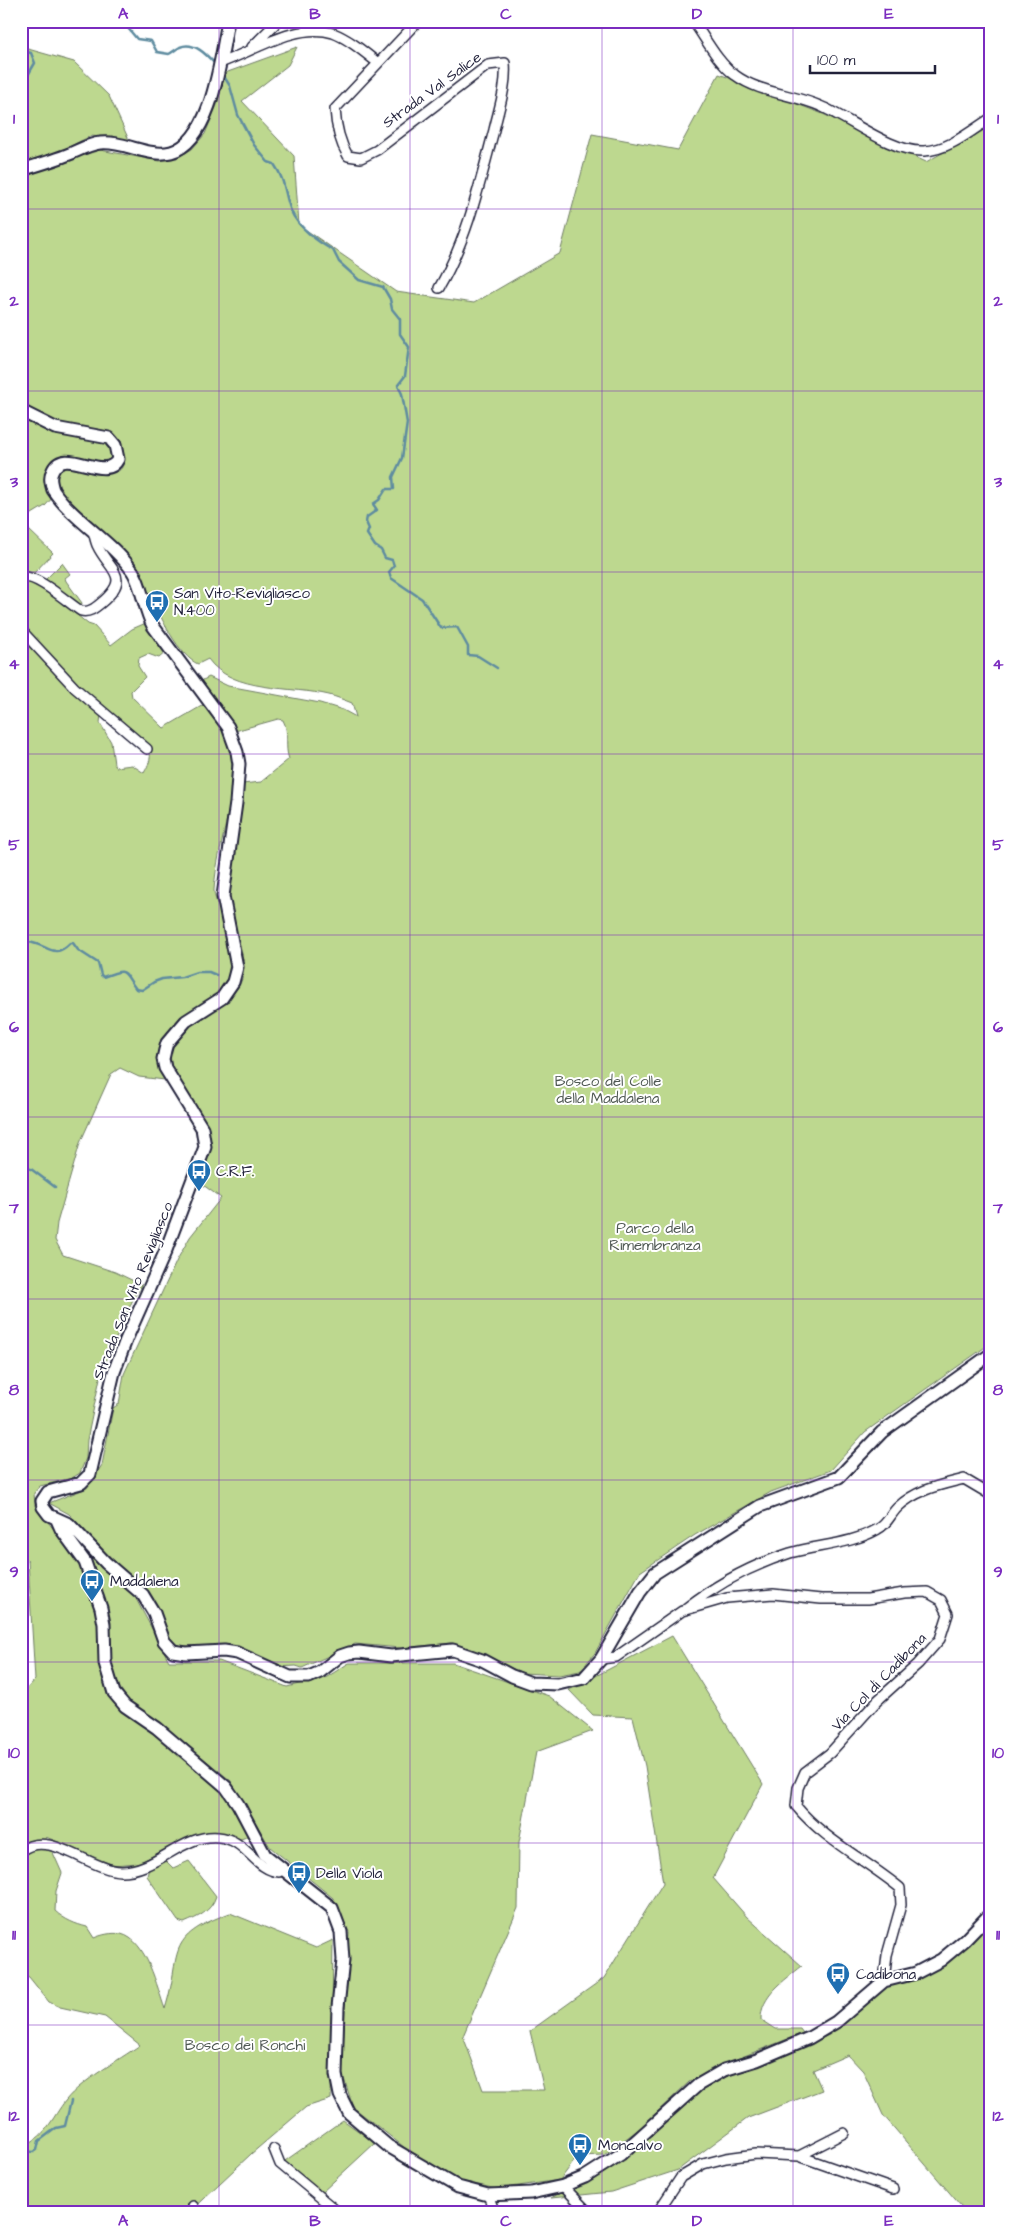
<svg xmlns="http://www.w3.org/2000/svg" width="1012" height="2234" font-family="'Architects Daughter',sans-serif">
<rect width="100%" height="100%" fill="#fff"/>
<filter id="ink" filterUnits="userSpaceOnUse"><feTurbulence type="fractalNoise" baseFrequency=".02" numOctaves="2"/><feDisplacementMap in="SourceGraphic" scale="10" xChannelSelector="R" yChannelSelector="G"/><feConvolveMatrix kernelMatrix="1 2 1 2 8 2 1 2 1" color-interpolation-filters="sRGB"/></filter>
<g filter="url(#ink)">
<path fill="#bdd88f" stroke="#707d65" d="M21,47L74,62L109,96L129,140L91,136L56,153L21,164Z
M297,47L288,65L242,101L294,156L299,225L396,292L474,303L560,253L592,134L678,150L719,74L823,114L926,162L991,126V1343L865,1432L831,1470L771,1492L695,1535L640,1572L595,1653L580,1671L559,1675L523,1673L452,1643L401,1648L355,1644L302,1668L296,1666L280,1667L235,1647L179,1646L171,1639L164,1624L135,1580L105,1552L69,1514L49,1503L87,1488L102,1465L113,1408L119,1404L124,1374L177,1260L190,1237L221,1198L199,1182C204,1168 212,1149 209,1134C202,1106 165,1079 171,1049C176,1021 234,1007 242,979C249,953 230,929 229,905C227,865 237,824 242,784L261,782L289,759C284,747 290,733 283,720L278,719L235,731L201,684L203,680L209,677L228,686L320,703L343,710L356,717L352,703C344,700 337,697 329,695C293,686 232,693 208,659L198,664C180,657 158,615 153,597L147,598L102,533L56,487L55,480C57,474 59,468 67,466C84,462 131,492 123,450C122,442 117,436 110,432L52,422L21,407V175L100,150L160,161L177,158L192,149L205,134L217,105L225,73Z
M21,417C48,432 77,436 107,444C112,449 113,453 110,459C91,467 56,447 47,471C43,481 49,489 54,496L45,506L27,517L26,524L29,530L53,553L33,574L21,573Z
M62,563L70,574L65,578L66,581L82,603L81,606L45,580Z
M24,580L39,584L88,624L94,626L111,645L132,629L146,623L166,652L159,658L148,654L139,658L138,666L145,677L131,691L132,697L164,728L205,704C213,715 224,727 227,739C243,789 217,841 214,890C214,897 218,905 220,912C224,933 235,962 226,982C214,1007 179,1009 165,1037C157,1053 158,1063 165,1080L139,1077L120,1068L111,1074L80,1143L57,1223L55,1240L63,1255L115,1272L142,1285L134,1297L101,1373L87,1440L86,1458L80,1473L72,1478L40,1486L34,1493L35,1506L77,1558L98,1610L100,1637L99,1660L107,1694L130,1718L138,1720L152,1729L226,1793L249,1836L241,1839L228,1835L210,1833L193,1837L138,1863L113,1865L46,1837L62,1873L56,1891L55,1911C65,1920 75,1924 87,1927L94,1938C101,1935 112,1932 121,1934C147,1940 157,1988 165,2009C183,1952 162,1938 230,1913L316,1948L333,1940L331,2099L306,2107L251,2154L188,2213H21V2145C45,2141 52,2117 66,2100C81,2081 119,2060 140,2045L105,2017L60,2007L49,2002L29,1977L21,1973V1695L35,1680L28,1561L21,1556V652L25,640L101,714L100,723L111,742L114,764L116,767L132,765L144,773C149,764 153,756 148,746L70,680L28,632L21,612V582Z
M70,1533L134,1595L169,1661H219L287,1687L327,1677L349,1663H453L549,1696L593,1731L536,1752L519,1842L518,1908L463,2036L483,2090H544L530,2031L604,1978L663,1883L645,1766L633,1717L593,1715L569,1690L672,1636L763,1784L713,1878L747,1917L802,1966C785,1980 760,1996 761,2020L775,2029H800L803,2033L724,2064L689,2082L639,2129L604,2155L578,2156L560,2180L497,2189L460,2181L423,2162L353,2107L342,2072L349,1932L333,1898L270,1847L231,1781L179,1738L135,1708L126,1697L114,1679L103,1590L91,1562Z
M165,1860L173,1868L189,1861L216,1896C211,1912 198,1917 184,1923L178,1921L147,1876L149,1868Z
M991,1921V2213H967L883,2115L863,2071L848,2055L813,2070L822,2090L748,2118L678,2170L611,2192L551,2198L621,2160L688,2098L728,2076L829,2035L886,1986L915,1978Z
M343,2120L375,2143L321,2193L282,2163Z"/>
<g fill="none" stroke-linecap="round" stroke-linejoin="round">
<path stroke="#5e8ca0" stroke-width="2.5" d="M122,21L137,39L151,41L157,52L169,54C173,52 176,49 180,47C194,41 207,55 215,64
M21,50L31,53L35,63L28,75L21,102
M223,75L230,86L238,115L254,145L268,162L274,164C286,181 284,193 291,211C297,226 319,243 333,250L339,262L359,280L383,287L390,299L392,309L400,319V334L409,347L405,376L398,385L402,394L407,423L402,458L393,477L394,489H386L379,500L373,504L377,510L367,517L366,522L369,529L367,534L375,546L381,550L385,558L392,560L394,566L389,572L391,578L422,599L441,628L457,627L468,647V655L478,656L497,668
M21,940C25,941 30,942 33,943C50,947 54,959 70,943H73L78,950L98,963L101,975L103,977C129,967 122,971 136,989L142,990L154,982L162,979L182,977L197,972H209L216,975
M21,1167L31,1169L55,1187
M21,2151L34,2152L37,2150L39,2141L56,2128L65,2126L71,2101"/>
<g stroke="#22223b" stroke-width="12">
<path id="minor" d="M418,21L335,109C336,127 339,141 348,156L361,158L377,150L488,65L505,63C507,86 499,108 494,130C480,183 467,240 439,288
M693,21C706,39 718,63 735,75C759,93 793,94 820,106C849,118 893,153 924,151C949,150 971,131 991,118
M252,47L278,21
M220,63C254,51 296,22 333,33C349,39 364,52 378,63
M21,577C37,574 67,602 81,611C89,613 95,608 101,603C133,576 109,571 97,545C95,540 94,535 93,530
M23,632L75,688L147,749
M686,1608C717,1584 752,1565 790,1553C819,1545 852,1544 878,1529C887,1525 891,1513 898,1507C917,1489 941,1485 964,1479L991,1495
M601,1659L616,1657L682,1611L727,1598L773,1594L821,1599H868L904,1593L927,1592L941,1600L948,1614L940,1639L918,1664L878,1700L830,1753L805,1772L798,1788L796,1806C824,1840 866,1860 900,1888L901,1905L887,1955L884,1981
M21,1851C48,1828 90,1870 121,1871C157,1871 182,1834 218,1837C247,1839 254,1870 279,1872L283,1869
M274,2149L280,2164L339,2213
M799,2156L844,2133
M563,2186L589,2213
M488,2195L495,2213
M193,2206L197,2213
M657,2213L681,2177L703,2164L726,2158L756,2154L799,2156L893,2189"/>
</g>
<g stroke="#22223b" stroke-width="15">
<path id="tertiary" d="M21,170C38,165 55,160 72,153C81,149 90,144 100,143C123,140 148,158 171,152C212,141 221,56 228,21
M21,411L55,428L109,438L115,445L118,459C106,484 65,445 53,470C49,477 51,483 53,490C72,519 110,540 131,569C141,581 144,609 153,626L228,727L237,752L239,764L236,803L223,896L237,967L233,982L222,998L186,1021L167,1043L165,1050L163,1059L165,1068L202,1128L205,1147L166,1250L126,1340L114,1372L90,1474L81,1483L48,1492L42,1501L43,1507L49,1515L69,1524L106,1563L143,1595L154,1613L164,1641L173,1651L186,1653L224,1651L237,1653L290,1677H309L320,1672L340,1656L349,1653L359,1652L391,1656L453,1650L482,1660L512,1676L531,1683L558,1684L584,1678L601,1659L640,1592L655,1573L760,1506L839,1477L882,1432L991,1354
M57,1520L61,1529L85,1562L101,1608L104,1624L105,1663L114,1693L125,1706L157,1728L226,1787L238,1804L265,1855L332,1908L341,1932L343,1960L338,2007L336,2075L340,2095L349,2113L388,2146L458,2187L488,2195L531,2193L563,2186L585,2177L621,2154L698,2085L724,2070L757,2060L809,2038L836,2022L884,1981L916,1973L941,1960L965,1940L991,1913"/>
</g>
<use href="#minor" stroke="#fff" stroke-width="9"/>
<use href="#tertiary" stroke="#fff" stroke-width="11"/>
</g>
</g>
<path fill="none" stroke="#7b2cbf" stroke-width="1" stroke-opacity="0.55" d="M219,21V2213M410,21V2213M602,21V2213M793,21V2213M21,209H991M21,391H991M21,572H991M21,754H991M21,935H991M21,1117H991M21,1299H991M21,1480H991M21,1662H991M21,1843H991M21,2025H991"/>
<defs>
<g id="bus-pin" transform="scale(1.25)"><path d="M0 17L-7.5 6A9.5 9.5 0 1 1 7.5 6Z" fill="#1f6fb2" stroke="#fff"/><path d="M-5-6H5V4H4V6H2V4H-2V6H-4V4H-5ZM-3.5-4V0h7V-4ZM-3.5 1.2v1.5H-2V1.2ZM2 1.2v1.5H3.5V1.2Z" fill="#fff"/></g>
</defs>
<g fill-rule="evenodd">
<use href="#bus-pin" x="157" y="602"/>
<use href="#bus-pin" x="199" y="1171"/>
<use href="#bus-pin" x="92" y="1581"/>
<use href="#bus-pin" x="299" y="1873"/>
<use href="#bus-pin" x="838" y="1974"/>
<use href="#bus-pin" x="580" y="2145"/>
</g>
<g text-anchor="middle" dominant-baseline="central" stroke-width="4" stroke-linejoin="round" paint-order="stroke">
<g font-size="15" fill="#22223b" stroke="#fff">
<text transform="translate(432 90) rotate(-36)">Strada Val Salice</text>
<text transform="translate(133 1291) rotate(-68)">Strada San Vito Revigliasco</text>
<text transform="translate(879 1682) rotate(-46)">Via Col di Cadibona</text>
</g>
<g font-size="15" fill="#22223b" stroke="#fff" text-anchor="start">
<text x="174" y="593">San Vito-Revigliasco<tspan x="174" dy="17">N.400</tspan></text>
<text x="216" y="1171">C.R.F.</text>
<text x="110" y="1581">Maddalena</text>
<text x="316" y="1873">Della Viola</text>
<text x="856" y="1974">Cadibona</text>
<text x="598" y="2145">Moncalvo</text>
</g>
<g font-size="15" fill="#505954" stroke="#fff">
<text x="608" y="1081">Bosco del Colle<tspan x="608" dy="17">della Maddalena</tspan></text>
<text x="655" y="1228">Parco della<tspan x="655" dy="17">Rimembranza</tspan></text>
<text x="245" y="2045">Bosco dei Ronchi</text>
</g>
</g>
<rect width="1012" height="2234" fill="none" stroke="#fff" stroke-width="55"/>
<path d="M810 65v8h125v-8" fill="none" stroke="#22223b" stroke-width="2.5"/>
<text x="817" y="65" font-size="15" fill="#22223b" stroke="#ffffff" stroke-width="4" paint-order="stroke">100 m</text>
<rect x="28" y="28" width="956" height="2178" fill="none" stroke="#7b2cbf" stroke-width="2"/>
<g font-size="16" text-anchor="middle" font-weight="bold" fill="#7b2cbf">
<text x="123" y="19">A</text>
<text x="315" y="19">B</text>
<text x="506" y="19">C</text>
<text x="697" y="19">D</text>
<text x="889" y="19">E</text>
<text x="14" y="124">1</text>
<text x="998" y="124">1</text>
<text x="14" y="306">2</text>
<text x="998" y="306">2</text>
<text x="14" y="487">3</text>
<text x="998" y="487">3</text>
<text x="14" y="669">4</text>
<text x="998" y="669">4</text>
<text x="14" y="850">5</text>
<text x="998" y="850">5</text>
<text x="14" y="1032">6</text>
<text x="998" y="1032">6</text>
<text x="14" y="1213">7</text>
<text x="998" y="1213">7</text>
<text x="14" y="1395">8</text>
<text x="998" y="1395">8</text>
<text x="14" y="1577">9</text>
<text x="998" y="1577">9</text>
<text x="14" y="1758">10</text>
<text x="998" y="1758">10</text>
<text x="14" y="1940">11</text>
<text x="998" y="1940">11</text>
<text x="14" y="2121">12</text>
<text x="998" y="2121">12</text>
<text x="123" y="2226">A</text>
<text x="315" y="2226">B</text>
<text x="506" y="2226">C</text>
<text x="697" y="2226">D</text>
<text x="889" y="2226">E</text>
</g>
</svg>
